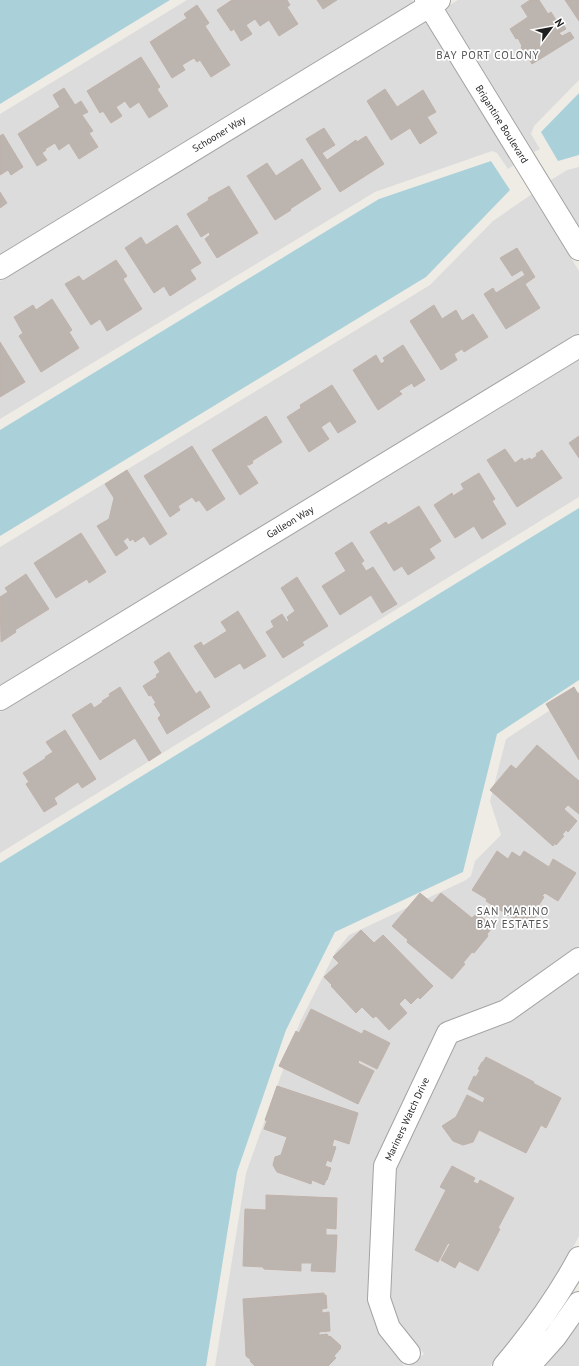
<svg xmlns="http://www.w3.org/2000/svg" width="579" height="1366" font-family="'PT Sans',sans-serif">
<rect width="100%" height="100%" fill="#efece6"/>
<path fill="#dddcdc" d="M187,0H412L414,3L0,256V114Z
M458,0H579V80L534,126L531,134L540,149L534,152L445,8Z
M425,21L514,165L508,169L497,153L492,151L489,152L375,192L0,419V281Z
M579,167V226L551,180L567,170Z
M532,194L579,271V334L0,687V547L430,285L493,221Z
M579,358V497L0,853V712Z
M579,691V946L502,1002L438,1030L374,1163L368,1304L380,1336L404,1366H215L246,1173L300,1022L336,951L349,935L466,880L471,876L475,861L501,835L490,801L506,739Z
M579,972V1236L560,1272L545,1295L509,1344L490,1366H409L424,1354L400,1323L390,1297L396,1168L456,1042L513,1020Z
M579,1322V1366H543L564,1342Z"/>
<path fill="#aad1d9" d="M0,0H170L0,104Z
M579,93V155L558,161L541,132Z
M491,161L510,190L426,277L0,536V430L379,199Z
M579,508V680L497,734L463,872L335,932L286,1030L237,1172L206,1366H0V863Z"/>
<path fill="#bcb5af" stroke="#c0b2aa" d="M232,0H287L290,5L287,7L298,24L279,36L269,20L260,26L255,19L246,25L252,34L241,41L234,29L231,31L217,10Z
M317,0H337L323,9Z
M530,0H539L548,14L551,12L556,20L553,22L555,25L561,21L566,29L559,33L562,36L570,32L574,38L532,64L521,47L522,46L518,38L516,39L510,29L528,17L521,6Z
M565,0H579V21Z
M197,5L209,23L205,26L230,65L211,77L200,60L197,62L194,58L182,65L185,70L172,78L150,42L187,18L184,14Z
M141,57L160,87L157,89L168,106L149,118L139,102L130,108L125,101L116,107L122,116L111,123L103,111L100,113L87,91Z
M64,88L75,105L81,101L88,112L82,115L93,131L89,133L98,147L79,159L69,143L59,150L55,143L45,149L46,150L42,153L47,160L37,166L18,134L60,107L53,95Z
M385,89L397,107L423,90L436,112L427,117L437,133L420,144L410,128L391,140L367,101Z
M324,128L335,145L322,153L327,160L356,140L357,142L366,136L384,164L340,192L306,139Z
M3,134L23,167L11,175L8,170L0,175V136Z
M302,159L321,189L290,209L291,210L275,220L247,176L267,163L276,176Z
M229,186L258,233L217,258L205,239L210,235L209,232L201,237L187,214L209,200L208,198Z
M0,192L7,203L0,208Z
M177,225L201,263L190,270L196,279L170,296L164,286L154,293L125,248L141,237L146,245Z
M517,248L535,277L525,284L540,308L506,329L484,294L493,288L496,293L525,275L522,270L512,276L500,258Z
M116,260L127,276L123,279L142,309L107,331L100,319L91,325L65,284L79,276L83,281Z
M52,299L72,330L69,332L79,348L41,372L19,336L23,333L14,317L33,305L36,310Z
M434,305L442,319L456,310L462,321L473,314L488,337L464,352L462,349L454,354L457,360L441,370L410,321Z
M0,342L25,382L0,397Z
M403,345L425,380L414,387L412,383L399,391L402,394L378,410L353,370L376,355L381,364L385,361L383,358Z
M332,385L356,422L338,433L330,421L321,427L329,439L309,452L287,417L301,408L300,405Z
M266,416L282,442L252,461L253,463L249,465H246L258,483L240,495L212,450Z
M579,436V458L569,443Z
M192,446L225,499L207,511L199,500L196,502L192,497L178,506L180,510L170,517L144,476Z
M505,449L515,463L522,458L524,461L530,458L531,460L537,456L536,454L542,450L562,478L517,507L487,460Z
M127,470L167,534L150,545L144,536L135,542L133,539L130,541L128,537L123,541L128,548L116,556L97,526L109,519L114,498L105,484Z
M479,473L495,499L492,501L506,524L482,539L474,526L455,538L434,505L452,493L453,496L464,489L461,484Z
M419,506L441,541L429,549L435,558L408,575L402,566L394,571L370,532L386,522L388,525Z
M81,533L106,572L89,583L87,579L56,598L34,563Z
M352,542L364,561L361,563L366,571L373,567L397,604L382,613L371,595L340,615L322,586L346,571L335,553Z
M26,574L49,609L15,630L16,632L1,642L0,597L8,592L5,588Z
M297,577L328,626L302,642L304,645L283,658L266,632L274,627L271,621L282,614L287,622L289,621L287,617L295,611L281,588Z
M238,611L266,656L244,669L240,663L215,678L194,646L201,642L203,646L227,631L221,622Z
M169,652L196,694L200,691L210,707L167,734L158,718L161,715L154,704L156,703L151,695L149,696L143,686L157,677L156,675L160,672L154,662Z
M120,687L161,753L149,761L135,738L100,760L72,715L91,703L94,708L103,702L102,701L110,696L109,694Z
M574,687L578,694L579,693V760L546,704Z
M65,730L96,779L82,788L78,782L54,798L57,804L44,812L26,784L29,782L23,773L46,758L45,757L53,752L46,742Z
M537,745L579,781V814L568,805L564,809L577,821L568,832L566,830L562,835L564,836L556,845L555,843L553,846L490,790L511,765L516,769Z
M497,851L508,859L512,852L520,857L524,851L549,867L553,859L576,873L558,901L545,893L542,896L544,897L537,908L535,907L533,911L537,914L528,928L486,901L487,899L472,890Z
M420,893L432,903L441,893L472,918L477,913L493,927L487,934L488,936L474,953L472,952L463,963L465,964L452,979L407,942L408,940L392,926Z
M361,930L374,943L383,935L433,986L420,999L418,997L411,1004L405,998L399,1004L407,1013L389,1030L376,1016L373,1018L362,1007L356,1013L331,986L332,985L324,977L339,963L333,957Z
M311,1009L362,1034L364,1030L390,1043L377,1069L359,1060L358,1063L374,1071L358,1104L279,1066L296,1031L299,1033Z
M486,1057L534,1082L533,1083L561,1098L546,1128L541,1125L526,1153L479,1130L473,1142L463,1145L453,1141L442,1126L456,1117L467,1095L483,1103L485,1098L468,1089L474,1076L476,1077L480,1070L478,1069L482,1062H483Z
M277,1086L358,1113L349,1144L334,1139L332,1146L336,1147L331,1162L327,1160L325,1166L331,1168L327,1180H326L324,1185L312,1180L311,1184L277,1172L273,1165L275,1157L281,1155L287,1137L264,1129L267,1121L265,1120Z
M452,1166L475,1178L473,1182L478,1184L480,1180L514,1198L498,1228L500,1229L478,1271L459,1261L455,1268L441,1260L450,1244L448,1243L438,1262L415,1250L446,1190L440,1187Z
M266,1195L337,1198L336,1229L326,1228V1235H337L335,1272L311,1271L312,1263H301V1271L264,1269L263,1267L243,1266L245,1209L266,1210Z
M324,1293V1295H326L327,1308L322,1309V1313L329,1312L330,1331L319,1332V1335L327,1334L329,1337L330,1336L341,1346L340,1347L341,1348L334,1356L336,1358L328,1366H255L250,1361L251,1360L246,1356L243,1299Z"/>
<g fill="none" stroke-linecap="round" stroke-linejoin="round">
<g stroke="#a3a3a3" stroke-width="24">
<path id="minor" d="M426,0L579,249
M0,268L439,0
M0,699L579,346
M409,1353L389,1328L379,1299L385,1166L448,1033L506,1011L579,959
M504,1366C532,1333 558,1297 579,1258
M529,1366L555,1337L579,1303"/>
</g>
<use href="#minor" stroke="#fff" stroke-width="22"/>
</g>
<g text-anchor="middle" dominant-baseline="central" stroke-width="3.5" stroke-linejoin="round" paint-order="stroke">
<g font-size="10" fill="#1f1f1f" stroke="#fff">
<text transform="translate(502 124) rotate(58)">Brigantine Boulevard</text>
<text transform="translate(219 134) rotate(-31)">Schooner Way</text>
<text transform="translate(290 522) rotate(-31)">Galleon Way</text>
<text transform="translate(407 1119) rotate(-65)">Mariners Watch Drive</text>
</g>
<g font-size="11" letter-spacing="1" fill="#525252" stroke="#fff">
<text x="488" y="55">BAY PORT COLONY</text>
<text x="513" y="911">SAN MARINO<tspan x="513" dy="13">BAY ESTATES</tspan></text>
</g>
</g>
<g transform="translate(551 28) rotate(58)" stroke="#ffffff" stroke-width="3" paint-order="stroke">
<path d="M0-3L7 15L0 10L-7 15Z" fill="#1f1f1f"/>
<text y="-6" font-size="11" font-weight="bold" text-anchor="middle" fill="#1f1f1f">N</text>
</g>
</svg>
